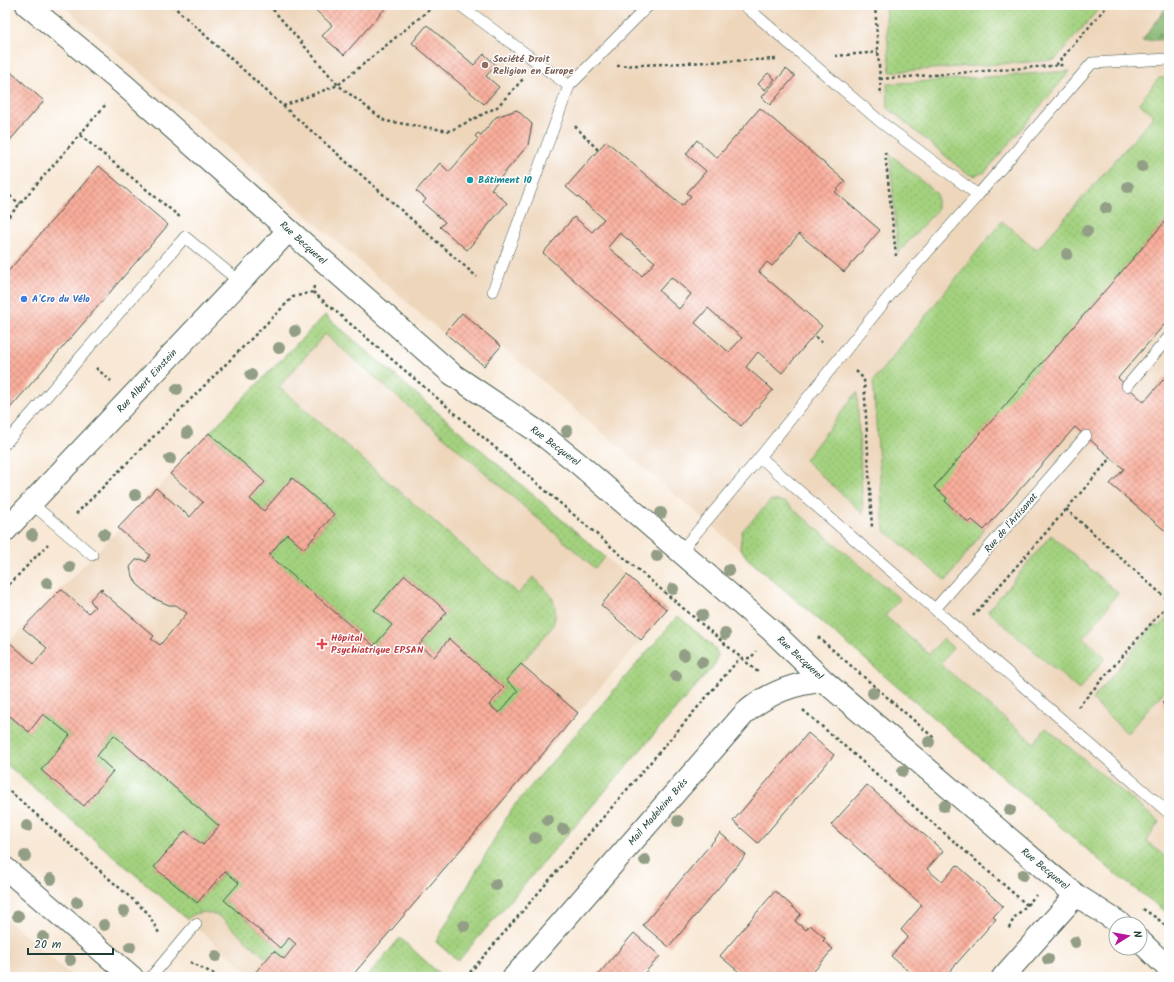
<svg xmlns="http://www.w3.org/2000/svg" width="1174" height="982" font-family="Kalam,sans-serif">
<defs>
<pattern id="grass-dots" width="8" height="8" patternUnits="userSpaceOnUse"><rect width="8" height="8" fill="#a3d17e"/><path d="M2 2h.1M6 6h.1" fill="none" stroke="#8cb46e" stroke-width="1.8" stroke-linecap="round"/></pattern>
<pattern id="forest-firs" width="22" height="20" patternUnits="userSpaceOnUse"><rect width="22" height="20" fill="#82b36d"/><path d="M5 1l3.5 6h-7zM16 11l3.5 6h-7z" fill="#6a935a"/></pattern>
<pattern id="building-cross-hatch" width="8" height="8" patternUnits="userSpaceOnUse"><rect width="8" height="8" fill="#faae9c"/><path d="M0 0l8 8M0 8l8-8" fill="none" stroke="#ca8f80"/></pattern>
</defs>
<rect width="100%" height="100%" fill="#fff"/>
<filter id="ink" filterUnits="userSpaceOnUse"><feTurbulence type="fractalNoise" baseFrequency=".025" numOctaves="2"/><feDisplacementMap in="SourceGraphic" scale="8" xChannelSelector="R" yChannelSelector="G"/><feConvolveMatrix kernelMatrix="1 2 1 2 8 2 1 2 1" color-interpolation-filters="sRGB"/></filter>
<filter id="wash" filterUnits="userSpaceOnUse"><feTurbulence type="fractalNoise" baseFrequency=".012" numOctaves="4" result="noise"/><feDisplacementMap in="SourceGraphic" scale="16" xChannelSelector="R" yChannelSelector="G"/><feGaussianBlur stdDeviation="0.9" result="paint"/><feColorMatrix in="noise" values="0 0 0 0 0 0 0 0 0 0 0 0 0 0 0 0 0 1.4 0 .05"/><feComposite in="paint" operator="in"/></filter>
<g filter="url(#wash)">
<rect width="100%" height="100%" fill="#f8e8d5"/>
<path fill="#eed6bb" d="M62,5H1169V906L1083,843L501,346L483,368Z
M325,315L667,610L351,977H254L5,763V647Z
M5,918L73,977H5Z"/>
<path fill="url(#grass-dots)" stroke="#618759" d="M885,5H1102L1055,60L890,72Z
M1070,71L985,172L974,176L966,173L888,108L887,84Z
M1159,78H1169V217L935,487L947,498L945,502L969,523L972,520L984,530L946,581L884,530L873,381L1002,221L1037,250L1154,116L1139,103Z
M890,154L937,194V210L898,253Z
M325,315L605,557L595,568L325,334L279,387L518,594L533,577L546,589L552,597L555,607V617L553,626L507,680L518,691L499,713L489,705L504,687L449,640L434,657L419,645L447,612L405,575L374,610L392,625L374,646L269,555L287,534L304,549L334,514L292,478L264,511L250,499L265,482L209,433Z
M857,392L863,514L805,460Z
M771,500L785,502L900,599L885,616L929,654L943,639L953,648L940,664L1034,743L1046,728L1159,822L1147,841L1169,860V914L1118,876L747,558L740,548L742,531Z
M1051,535L1118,593L1084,638L1105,658L1079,690L988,611Z
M678,616L715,648L718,655L715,664L458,961L436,942L512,808Z
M1169,616V686L1127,733L1092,700L1154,625L1159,627Z
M5,712L28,732L43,714L70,735L41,770L83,806L113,771L97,756L114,735L219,826L203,845L185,831L154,867L197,903L225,871L239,883L224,900L280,948L289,938L296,944L284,959L274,951L267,959L220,917C208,911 198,910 187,919L5,763Z
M400,938L443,977H367Z"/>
<path fill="url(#forest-firs)" stroke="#507850" d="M1168,5L1169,39L1142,41Z"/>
<g id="blocks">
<path fill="url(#building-cross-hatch)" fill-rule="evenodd" d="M314,5H388L344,55L322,36L332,25L312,7Z
M527,5H535L532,9Z
M427,25L474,65L484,54L496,65L486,76L499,87L484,104L412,43Z
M5,67L44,101L5,146Z
M786,69L795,76L770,105L762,97Z
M768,73L775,79L765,90L758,84Z
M760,108L845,181L835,192L880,230L844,272L799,234L772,266L767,262L759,272L822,326L782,373L758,352L746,367L773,390L741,426L543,253L574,217L592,232L604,219L566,187L606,141L682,206L691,196L687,193L706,171L686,154L697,140L717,158ZM620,233L655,262L642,276L608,247ZM671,277L691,294L679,309L659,291ZM708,308L742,338L729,352L695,323Z
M517,110L532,124L528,145L491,189L507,203L467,250L440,227L445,222L423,203L426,199L416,191L440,163L449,172L478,139L475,136L478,133L481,135L496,117Z
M99,166L168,225L5,414V275Z
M1169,217V319L1118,378L1144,402L1169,373V534L1110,484L1124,469L1075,427L984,530L972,520L969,523L945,501L947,498L934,487Z
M462,313L501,346L484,366L445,333Z
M209,433L265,482L250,499L264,511L292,478L334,514L304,549L287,534L269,555L374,646L392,625L374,610L405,575L447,612L419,645L434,657L449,639L504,688L489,705L499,713L518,691L506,680L521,664L578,713L351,977H254L252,976L274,951L284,959L296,944L289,938L280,948L224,900L239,883L225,871L197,903L154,867L185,831L203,845L219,826L114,735L97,756L113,771L84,806L41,770L70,735L43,714L29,732L5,712V647L9,642L34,664L47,648L23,628L61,589L88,613L95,607L90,600L101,588L103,589L100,590L154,636L151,639L160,645L187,613L176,605H169L153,598L137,584L131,572L130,567L136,560L141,559L146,562L150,555L118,528L156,488L190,517L203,502L170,474Z
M627,575L667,610L641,640L601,605Z
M1169,695V709L1162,703Z
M808,733L834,755L758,843L733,821Z
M867,785L943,851L927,869L942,882L957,865L1003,906L993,917L996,919L949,972L951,973L948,977H915L891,956L908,937L901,930L922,905L831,825Z
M720,833L746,855L669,947L643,925Z
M775,891L801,914L795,921L806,930L810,925L825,938L823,941L833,949L809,977H745L720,956Z
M634,933L660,956L641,977H596Z"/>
</g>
</g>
<g filter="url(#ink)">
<use href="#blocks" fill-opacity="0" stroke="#40574c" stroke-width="1"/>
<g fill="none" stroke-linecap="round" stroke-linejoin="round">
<g stroke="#40574c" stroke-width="12">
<path id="service" d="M460,5L569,86L493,291
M744,5L882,123L978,195L898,285L760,457
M569,86L649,5
M978,195L1092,63L1169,59
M1127,386L1169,337
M5,444L185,237L240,282
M31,503L92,555
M680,552L760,457L1169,813
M935,609L1086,436
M151,977L196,924"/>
</g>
<g stroke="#40574c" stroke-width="24">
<path id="minor" d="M27,5L123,84L452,374L544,436L579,464L772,631L824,681L1053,876L1076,895L1121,924
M5,531L288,231
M5,868L132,977
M1140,941L1169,969
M514,977L745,713C768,693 794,683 824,681
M1003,977L1076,895"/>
</g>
<path stroke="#40574c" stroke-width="2.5" stroke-dasharray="3 3" stroke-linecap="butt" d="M172,5L283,106L477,277
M269,5L338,85L385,121L450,131L497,107L524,78
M875,5L881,95
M835,56L878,52
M1056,65L1108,5
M617,66L776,59
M880,79L1063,65
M283,106L338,85L435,5
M575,126L598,150
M80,135L181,218
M885,152L896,256
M5,192L20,204
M5,221L107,103
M314,286L313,292L759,673
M815,337L824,344
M96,368L111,381
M856,371L864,379L872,528
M1066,509L1169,601
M76,514L293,297L313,292
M5,589L48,544
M973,616L1111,458
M818,637L934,738
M741,658H751L756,651
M1078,707L1169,603
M803,710L1027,905L1014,918L1008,930
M5,787L148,913L160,935
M1027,905L1036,895
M1143,909L1158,919L1169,930
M190,962L220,977
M466,977L740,658"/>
<use href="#service" stroke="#fff" stroke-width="11"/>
<use href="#minor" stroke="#fff" stroke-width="22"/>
</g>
<g fill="#939e86">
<circle cx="1142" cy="166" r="6"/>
<circle cx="1128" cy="187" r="6"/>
<circle cx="1106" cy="208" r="6"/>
<circle cx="1087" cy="231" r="6"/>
<circle cx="1067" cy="254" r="6"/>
<circle cx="295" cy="331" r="6"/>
<circle cx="279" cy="348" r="6"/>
<circle cx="251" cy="375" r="6"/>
<circle cx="177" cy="389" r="6"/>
<circle cx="567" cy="431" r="6"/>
<circle cx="187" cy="433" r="6"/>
<circle cx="170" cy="459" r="6"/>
<circle cx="135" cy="495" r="6"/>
<circle cx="661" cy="513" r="6"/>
<circle cx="104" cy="534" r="6"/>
<circle cx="32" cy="535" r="6"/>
<circle cx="657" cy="556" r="6"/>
<circle cx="70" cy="567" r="6"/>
<circle cx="729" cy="570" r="6"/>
<circle cx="47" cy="583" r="6"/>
<circle cx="673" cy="589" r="6"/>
<circle cx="702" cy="615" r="6"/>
<circle cx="725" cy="634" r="6"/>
<circle cx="684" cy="655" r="6"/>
<circle cx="702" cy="662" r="6"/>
<circle cx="676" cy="676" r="6"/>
<circle cx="873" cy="693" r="6"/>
<circle cx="929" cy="742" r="6"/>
<circle cx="903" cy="771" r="6"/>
<circle cx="944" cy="806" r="6"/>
<circle cx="1010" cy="810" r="6"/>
<circle cx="548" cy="820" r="6"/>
<circle cx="678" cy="821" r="6"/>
<circle cx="27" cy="826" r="6"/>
<circle cx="563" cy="829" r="6"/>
<circle cx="535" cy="838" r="6"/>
<circle cx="25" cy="856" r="6"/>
<circle cx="645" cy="860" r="6"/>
<circle cx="1023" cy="875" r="6"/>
<circle cx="51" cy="879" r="6"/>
<circle cx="496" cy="885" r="6"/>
<circle cx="77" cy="902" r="6"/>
<circle cx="124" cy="911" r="6"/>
<circle cx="18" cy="916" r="6"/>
<circle cx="104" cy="925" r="6"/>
<circle cx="464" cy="926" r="6"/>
<circle cx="43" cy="937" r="6"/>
<circle cx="1075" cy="942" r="6"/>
<circle cx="130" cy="947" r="6"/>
<circle cx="216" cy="956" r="6"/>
<circle cx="1048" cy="959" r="6"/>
<circle cx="70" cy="960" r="6"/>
</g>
</g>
<circle fill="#8d6e63" stroke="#fff" stroke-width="1.5" cx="485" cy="65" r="4"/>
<circle fill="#0f9aa8" stroke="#fff" stroke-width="1.5" cx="470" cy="180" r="4"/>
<circle fill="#3f7fe0" stroke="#fff" stroke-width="1.5" cx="24" cy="299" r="4"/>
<path fill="#e0444e" stroke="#fff" stroke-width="1.5" d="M320 638h4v4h4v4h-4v4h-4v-4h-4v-4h4z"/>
<g text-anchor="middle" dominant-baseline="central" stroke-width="3" stroke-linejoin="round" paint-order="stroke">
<g font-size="10" font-weight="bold" fill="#785e54" stroke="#fff" text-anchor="start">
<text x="493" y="59">Société Droit<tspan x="493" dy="12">Religion en Europe</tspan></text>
</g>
<g font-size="10" font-weight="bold" fill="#0d838f" stroke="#fff" text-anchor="start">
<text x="478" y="180">Bâtiment 10</text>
</g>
<g font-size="10" fill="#1f3d34" stroke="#fff">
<text transform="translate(303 243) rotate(42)">Rue Becquerel</text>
<text transform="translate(147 381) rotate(-47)">Rue Albert Einstein</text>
<text transform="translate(555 446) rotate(37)">Rue Becquerel</text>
<text transform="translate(1011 523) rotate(-49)">Rue de l'Artisanat</text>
<text transform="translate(800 658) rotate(43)">Rue Becquerel</text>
<text transform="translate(658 812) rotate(-49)">Mail Madeleine Brès</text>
<text transform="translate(1045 869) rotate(40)">Rue Becquerel</text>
</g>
<g font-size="10" font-weight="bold" fill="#366cbe" stroke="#fff" text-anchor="start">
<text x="32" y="299">A'Cro du Vélo</text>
</g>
<g font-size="10" font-weight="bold" fill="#be3a42" stroke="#fff" text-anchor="start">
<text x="331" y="638">Hôpital<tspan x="331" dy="12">Psychiatrique EPSAN</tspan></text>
</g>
</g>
<rect width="1174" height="982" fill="none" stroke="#fff" stroke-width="20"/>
<g transform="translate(1128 936) rotate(79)"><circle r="19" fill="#ffffff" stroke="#a5b1ae"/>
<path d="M0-3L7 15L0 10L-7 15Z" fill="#b5179e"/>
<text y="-6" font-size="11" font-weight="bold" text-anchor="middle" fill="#1f3d34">N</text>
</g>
<path d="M28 948v6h85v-6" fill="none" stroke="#1f3d34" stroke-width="2"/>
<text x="34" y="948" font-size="12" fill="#1f3d34" stroke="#ffffff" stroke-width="3" paint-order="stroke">20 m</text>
</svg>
